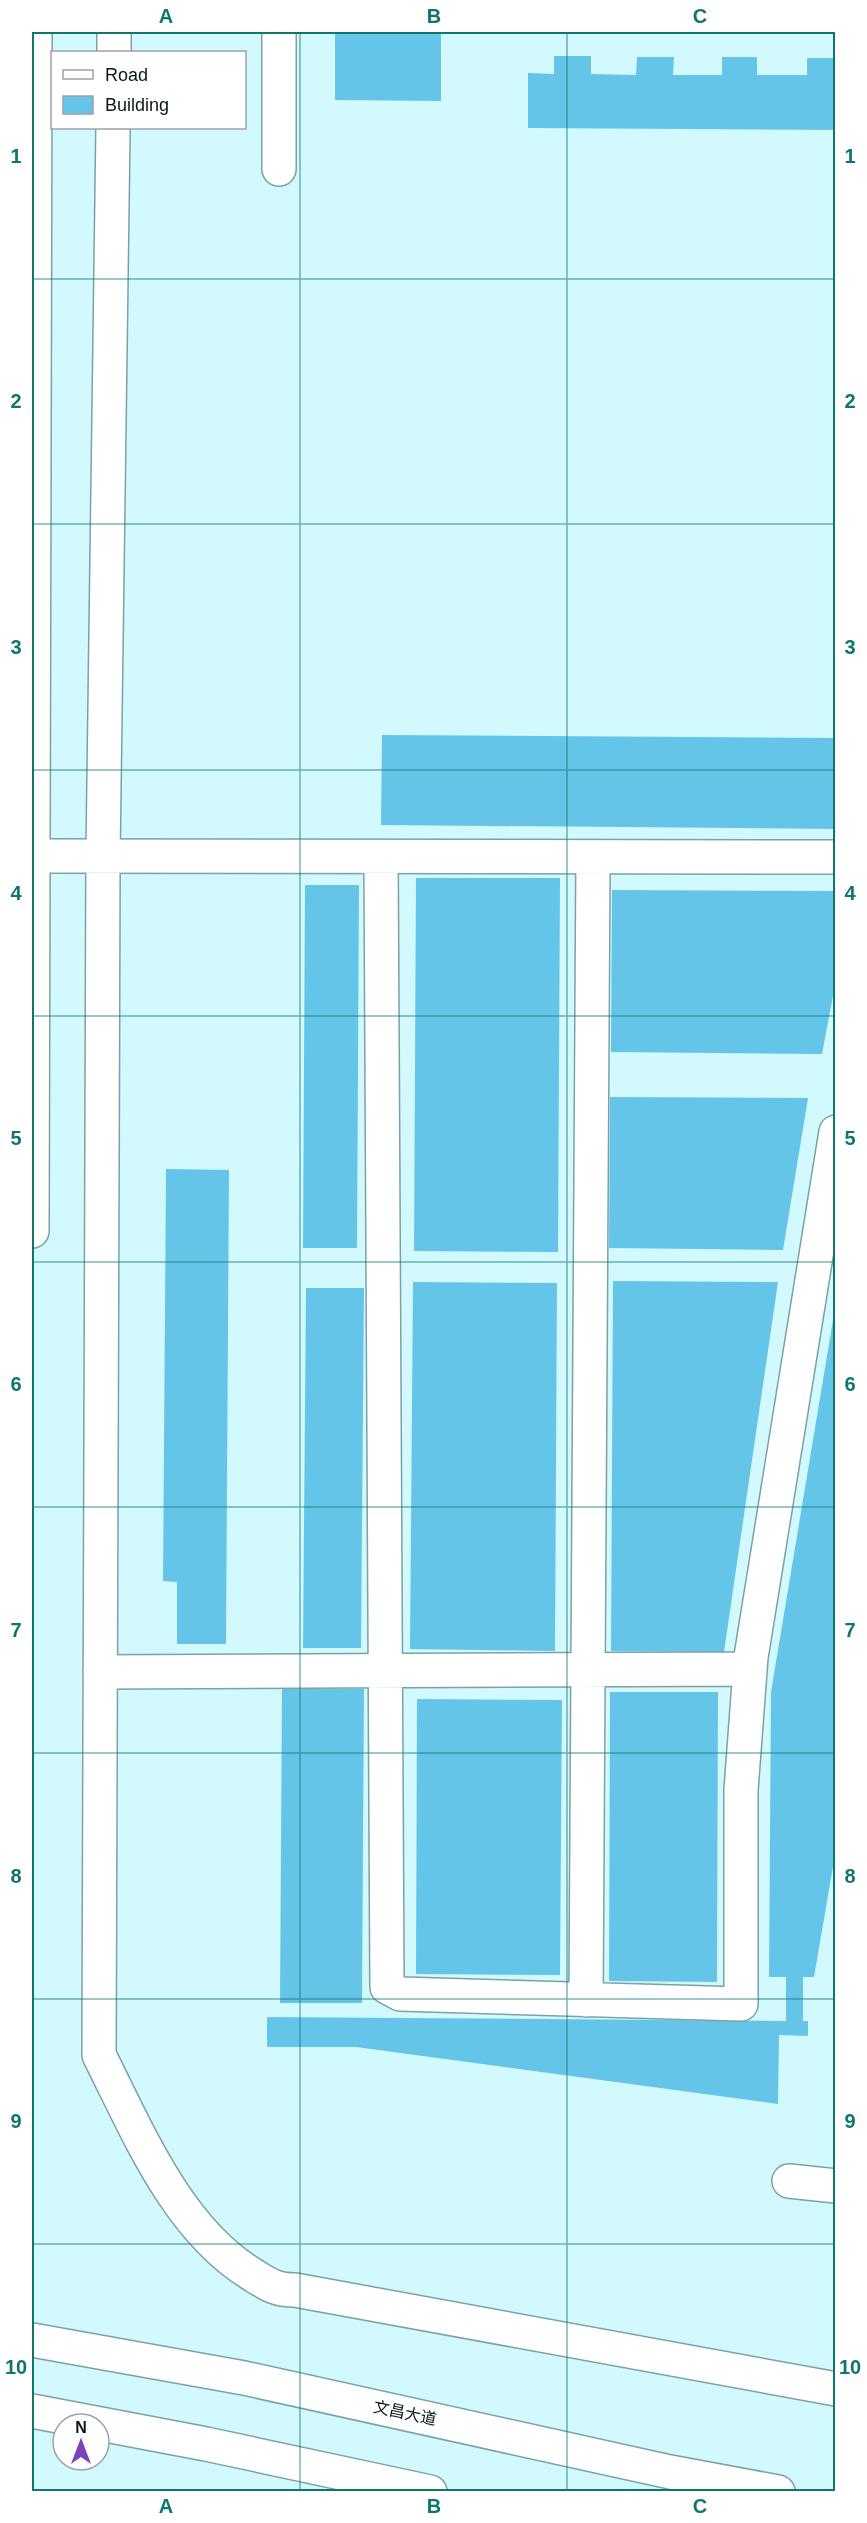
<svg xmlns="http://www.w3.org/2000/svg" width="867" height="2523" font-family="Helvetica,'Noto Sans SC',sans-serif">
<rect width="100%" height="100%" fill="#d1f9fe"/>
<path fill="#64c5e9" d="M335,32H441V101L335,100Z
M554,56H591V74L636,75L637,57H674L673,75H722V57H757V75H807V58H836V130L528,128V73L554,74Z
M382,735L836,738V829L381,825Z
M416,878H560L558,1252L414,1251Z
M305,885H359L357,1248H303Z
M612,890L836,891V980L822,1054L611,1052Z
M610,1097L808,1098L783,1250L609,1248Z
M166,1169L229,1170L226,1644H177V1582L163,1581Z
M613,1281L778,1282L724,1652L611,1651Z
M413,1282L557,1283L555,1651L410,1649Z
M306,1288H364L361,1648H303Z
M834,1314L836,1849L814,1977H803V2021H808V2036L779,2035L778,2104L356,2047H267V2017L786,2021V1977H769L771,1692Z
M282,1689H364L362,2003H280Z
M610,1692H718L717,1982L609,1981Z
M417,1699L562,1700L560,1975L416,1974Z"/>
<g fill="none" stroke-linecap="round" stroke-linejoin="round">
<g stroke="#7ca1a6" stroke-width="36">
<path id="minor" d="M114,52V32
M113,128L103,856L99,2055C138,2132 177,2229 253,2275C269,2285 276,2290 295,2290L836,2389
M279,169V32
M32,856L836,857
M381,857L387,1987L400,1994L741,2004V1790L751,1657L836,1132
M100,1672L750,1669
M586,2000L593,857
M789,2181L836,2186"/>
</g>
<g stroke="#7ca1a6" stroke-width="36">
<path id="major" d="M32,1231L35,32
M32,2340L244,2378L670,2472L778,2492
M32,2411L206,2444L430,2492"/>
</g>
<use href="#minor" stroke="#fff" stroke-width="33"/>
<use href="#major" stroke="#fff" stroke-width="33"/>
</g>
<path fill="none" stroke="#0f766e" stroke-width="1.5" stroke-opacity="0.55" d="M300,32V2492M567,32V2492M32,279H836M32,524H836M32,770H836M32,1016H836M32,1262H836M32,1507H836M32,1753H836M32,1999H836M32,2244H836"/>
<g text-anchor="middle" dominant-baseline="central" stroke-width="6" stroke-linejoin="round" paint-order="stroke">
<g font-size="16" fill="#09181a" stroke="#fff">
<text transform="translate(405 2413) rotate(12)">文昌大道</text>
</g>
</g>
<rect width="867" height="2523" fill="none" stroke="#ffffff" stroke-width="66"/>
<rect x="51" y="51" width="195" height="78" fill="#ffffff" stroke="#9da3a3" stroke-width="1.5"/>
<rect x="63" y="70" width="30" height="9" fill="#ffffff" stroke="#9da3a3" stroke-width="1.5"/>
<text x="105" y="81" font-size="18" fill="#09181a">Road</text>
<rect x="63" y="96" width="30" height="18" fill="#64c5e9" stroke="#9da3a3" stroke-width="1.5"/>
<text x="105" y="111" font-size="18" fill="#09181a">Building</text>
<g transform="translate(81 2442)"><circle r="28" fill="#ffffff" stroke="#9da3a3" stroke-width="1.5"/>
<path d="M0-4.5L10 22L0 15L-10 22Z" fill="#7c43ba"/>
<text y="-9" font-size="16" font-weight="bold" text-anchor="middle" fill="#09181a">N</text>
</g>
<rect x="33" y="33" width="801" height="2457" fill="none" stroke="#0f766e" stroke-width="2"/>
<g font-size="20" text-anchor="middle" font-weight="bold" fill="#0f766e">
<text x="166" y="23">A</text>
<text x="434" y="23">B</text>
<text x="700" y="23">C</text>
<text x="16" y="163">1</text>
<text x="850" y="163">1</text>
<text x="16" y="408">2</text>
<text x="850" y="408">2</text>
<text x="16" y="654">3</text>
<text x="850" y="654">3</text>
<text x="16" y="900">4</text>
<text x="850" y="900">4</text>
<text x="16" y="1145">5</text>
<text x="850" y="1145">5</text>
<text x="16" y="1391">6</text>
<text x="850" y="1391">6</text>
<text x="16" y="1637">7</text>
<text x="850" y="1637">7</text>
<text x="16" y="1883">8</text>
<text x="850" y="1883">8</text>
<text x="16" y="2128">9</text>
<text x="850" y="2128">9</text>
<text x="16" y="2374">10</text>
<text x="850" y="2374">10</text>
<text x="166" y="2513">A</text>
<text x="434" y="2513">B</text>
<text x="700" y="2513">C</text>
</g>
</svg>
